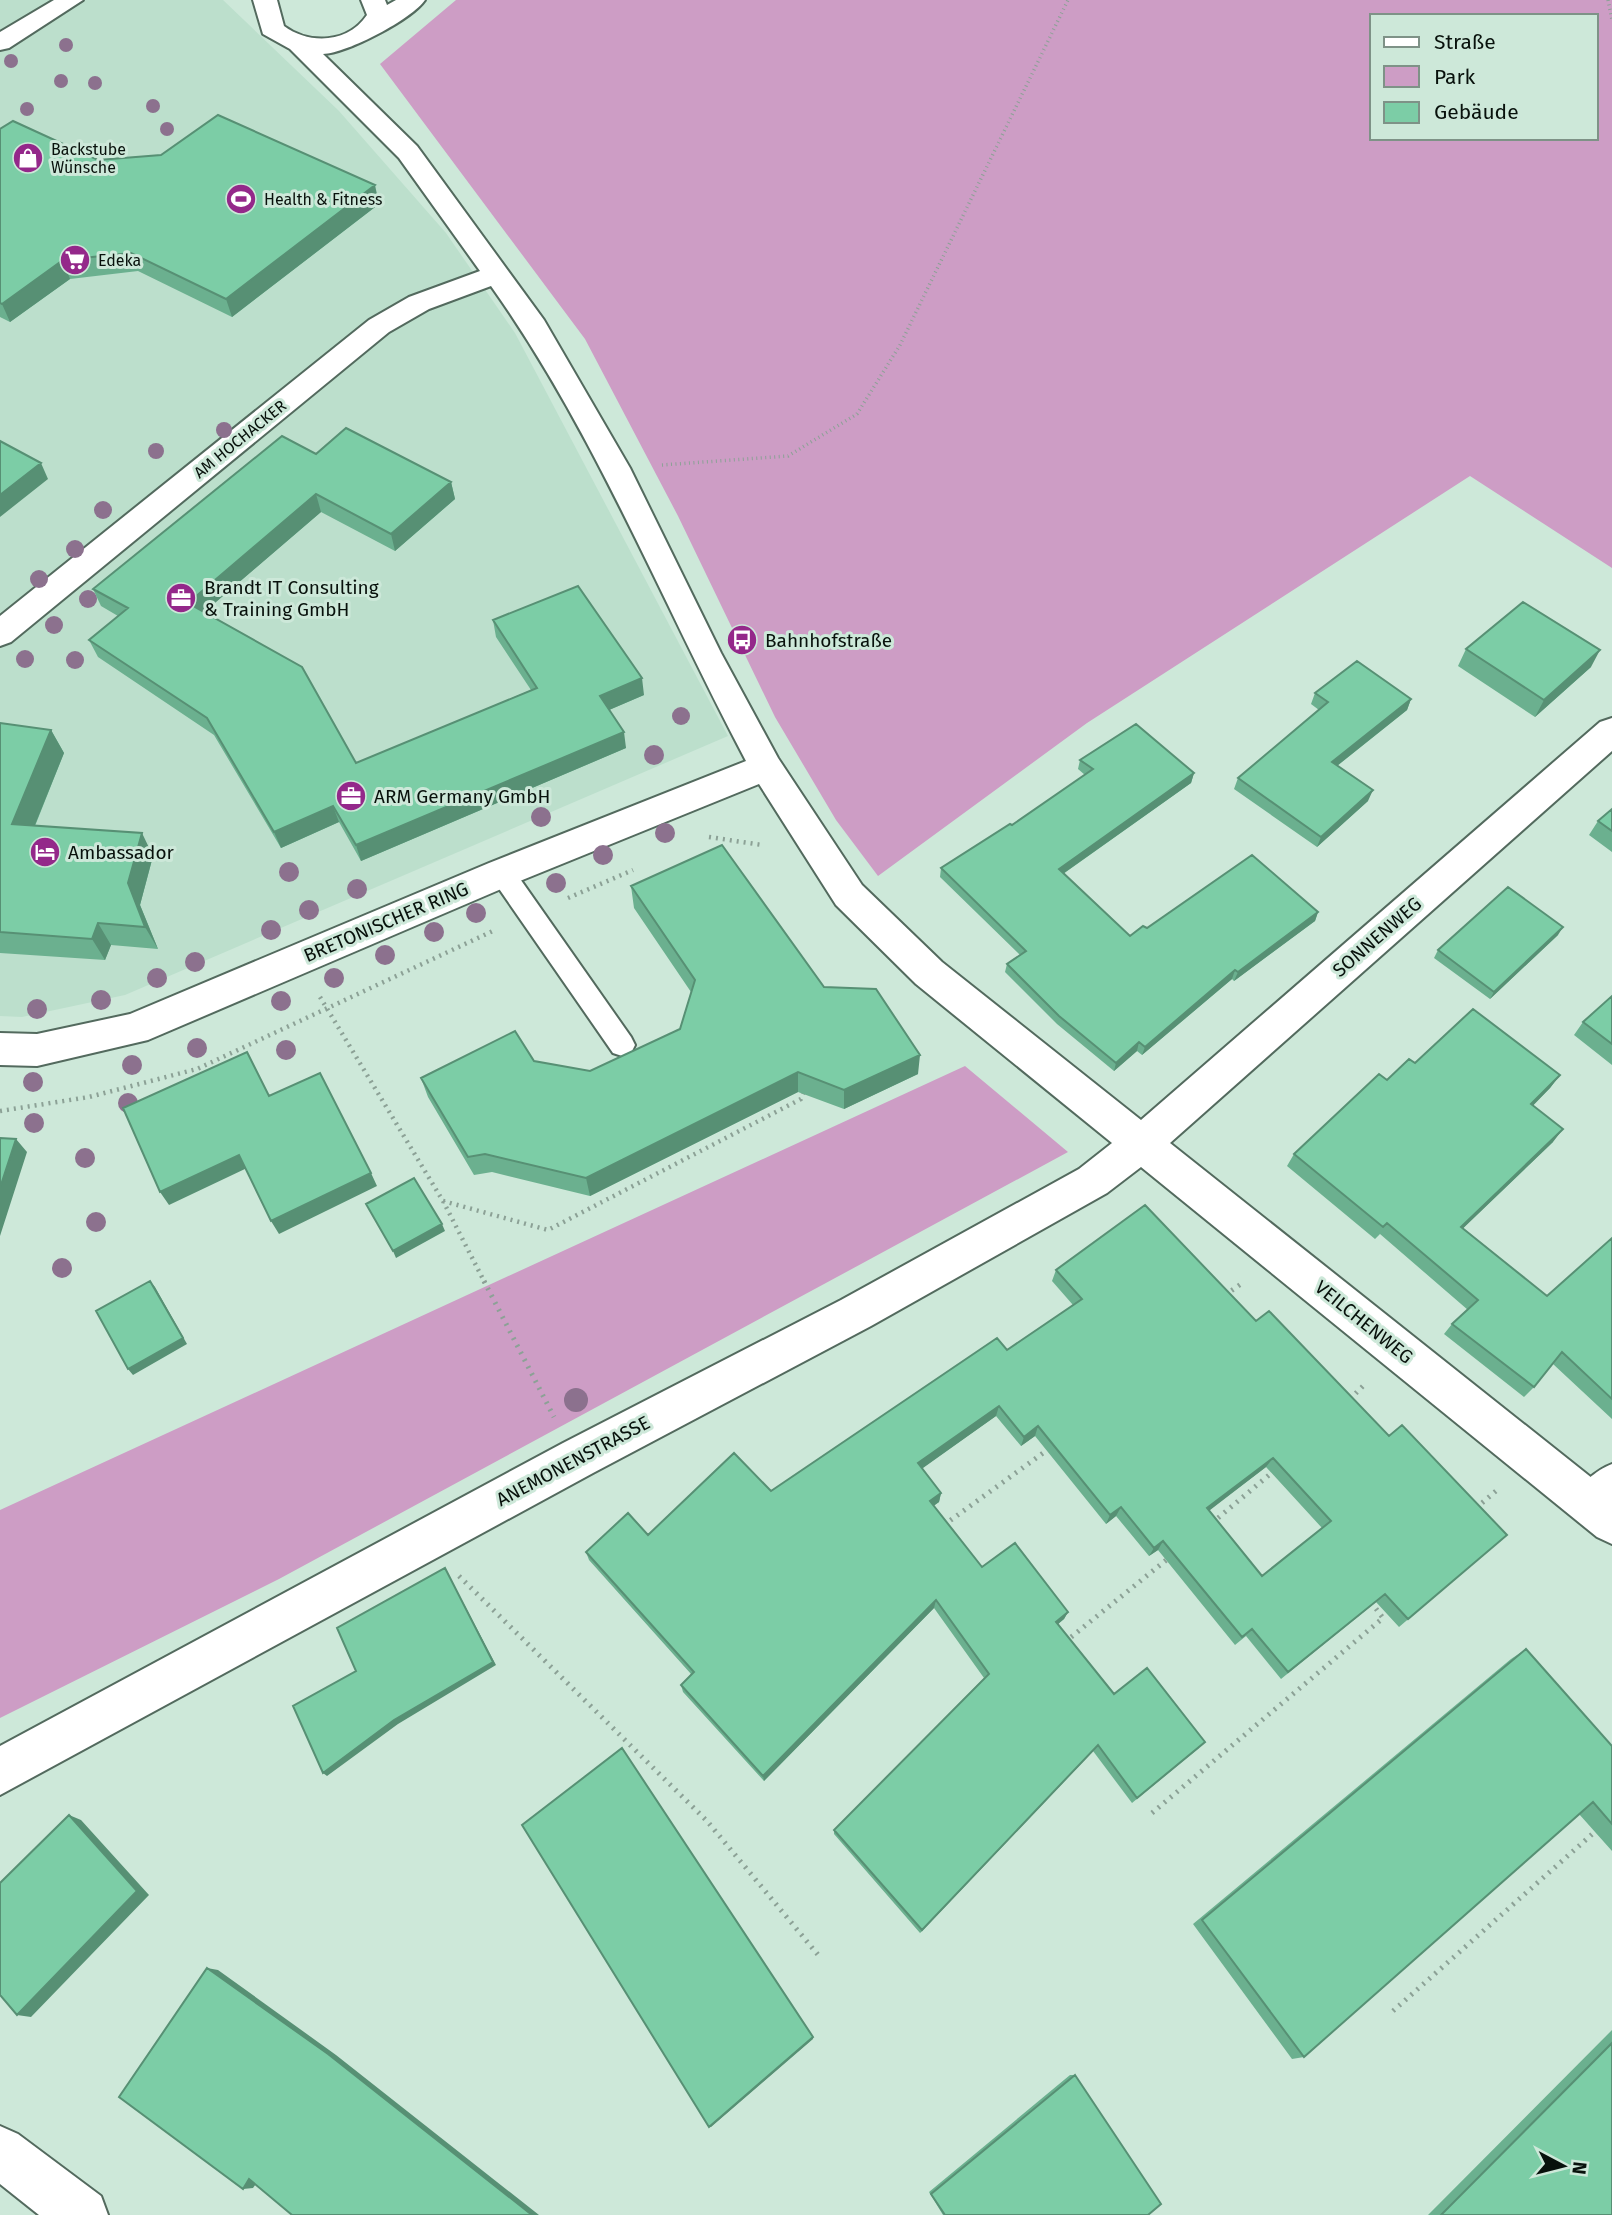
<svg xmlns="http://www.w3.org/2000/svg" width="1612" height="2215" font-family="'Fira Sans',sans-serif">
<rect width="100%" height="100%" fill="#cde8d9"/>
<path fill="#bcdfcc" d="M0,0H223L339,111L446,233L515,333L728,736L125,995L22,1017L0,1016Z"/>
<path fill="#cd9dc5" fill-rule="evenodd" d="M456,0H1612V568L1470,476L1087,723L878,876L836,820L775,717L678,516L585,339L380,64ZM1372,16H1596V138H1372Z
M965,1066L1068,1152L279,1579L0,1718V1510Z"/>
<g fill="none" stroke-linecap="round" stroke-linejoin="round">
<g stroke="#536a5e" stroke-width="4">
<path id="service" d="M502,863L511,866L631,1037L635,1045L631,1053L622,1056L613,1053L493,880L490,873L493,866Z
M1612,1464V1498L1597,1511L1587,1516L1577,1511L1572,1501C1579,1485 1596,1470 1612,1464Z"/>
</g>
<g stroke="#536a5e" stroke-width="4">
<path id="minor" d="M54,0H83L9,48L0,50V32Z
M253,0H277L284,26C310,45 348,43 367,15L361,0H385L387,5L396,0H425C412,19 348,53 323,54L417,146L544,320L630,468L721,653L778,758L862,885L942,962L1141,1120L1600,722L1612,718V751L1170,1143L1612,1494V1544L1597,1537L1141,1167L1107,1193L871,1326L593,1473L0,1795V1746L563,1443L841,1300L1079,1169L1112,1143L916,984L836,905L759,784L515,883L148,1040L37,1066L0,1065V1033L37,1034L130,1014L489,863L746,761C662,603 595,432 491,286L429,309L389,332L11,642L0,646V616L369,320L409,297L480,271L399,158L290,49L263,34Z
M0,2126L18,2134L101,2196L108,2215H39L0,2184Z"/>
</g>
<path stroke="#8ca196" stroke-width="3.5" stroke-dasharray="1 3.5" stroke-linecap="butt" d="M1608,0L1612,20
M662,465L788,456L857,414L900,345L1068,0"/>
<path stroke="#8ca196" stroke-width="4.5" stroke-dasharray="2 5" stroke-linecap="butt" d="M709,837L762,845
M568,898L633,870
M320,997L443,1201L485,1283
M0,1111L89,1097L197,1069L495,930
M443,1201L548,1230L801,1099L805,1089"/>
<path stroke="#8ca196" stroke-width="5" stroke-dasharray="2 6" stroke-linecap="butt" d="M484,1281L554,1417
M1225,1295L1241,1284
M1350,1399L1366,1383
M1476,1508L1496,1491
M1212,1523L1275,1470
M944,1525L1050,1448
M459,1576L707,1821L819,1956
M1065,1642L1170,1557
M1152,1813L1383,1618L1371,1602
M1393,2011L1598,1829"/>
<use href="#service" fill="#fff" fill-rule="evenodd"/>
<use href="#minor" fill="#fff" fill-rule="evenodd"/>
</g>
<g fill="#8c718e">
<circle cx="66" cy="45" r="7"/>
<circle cx="11" cy="61" r="7"/>
<circle cx="61" cy="81" r="7"/>
<circle cx="95" cy="83" r="7"/>
<circle cx="153" cy="106" r="7"/>
<circle cx="27" cy="109" r="7"/>
<circle cx="167" cy="129" r="7"/>
<circle cx="224" cy="430" r="8"/>
<circle cx="156" cy="451" r="8"/>
<circle cx="103" cy="510" r="9"/>
<circle cx="75" cy="549" r="9"/>
<circle cx="39" cy="579" r="9"/>
<circle cx="88" cy="599" r="9"/>
<circle cx="54" cy="625" r="9"/>
<circle cx="25" cy="659" r="9"/>
<circle cx="75" cy="660" r="9"/>
<circle cx="681" cy="716" r="9"/>
<circle cx="654" cy="755" r="10"/>
<circle cx="541" cy="817" r="10"/>
<circle cx="665" cy="833" r="10"/>
<circle cx="603" cy="855" r="10"/>
<circle cx="289" cy="872" r="10"/>
<circle cx="556" cy="883" r="10"/>
<circle cx="357" cy="889" r="10"/>
<circle cx="309" cy="910" r="10"/>
<circle cx="476" cy="913" r="10"/>
<circle cx="271" cy="930" r="10"/>
<circle cx="434" cy="932" r="10"/>
<circle cx="385" cy="955" r="10"/>
<circle cx="195" cy="962" r="10"/>
<circle cx="157" cy="978" r="10"/>
<circle cx="334" cy="978" r="10"/>
<circle cx="101" cy="1000" r="10"/>
<circle cx="281" cy="1001" r="10"/>
<circle cx="37" cy="1009" r="10"/>
<circle cx="197" cy="1048" r="10"/>
<circle cx="286" cy="1050" r="10"/>
<circle cx="132" cy="1065" r="10"/>
<circle cx="33" cy="1082" r="10"/>
<circle cx="128" cy="1103" r="10"/>
<circle cx="34" cy="1123" r="10"/>
<circle cx="85" cy="1158" r="10"/>
<circle cx="96" cy="1222" r="10"/>
<circle cx="62" cy="1268" r="10"/>
<circle cx="576" cy="1400" r="12"/>
</g>
<path fill="#6bb08f" fill-rule="evenodd" d="M0,129L98,160L379,204L232,317L138,271L70,279L10,322L0,317Z
M316,454L451,482L455,499L395,551L321,512L204,612L356,763L531,690L496,637L493,620L644,695L609,710L626,748L361,861L339,822L281,848L214,735L98,657L89,640L118,616L101,606L93,589Z
M1466,649L1591,667L1535,717L1458,666Z
M1315,693L1411,699L1407,710L1337,766L1368,801L1317,847L1234,789L1238,778L1319,710L1311,704Z
M0,723L51,730L64,753L35,826L153,856L140,905L158,949L111,945L105,960L0,953Z
M1080,760L1194,773L1191,783L1063,874L1130,936L1147,928L1318,912L1315,921L1234,981L1232,979L1142,1055L1137,1051L1114,1071L1057,1024L1005,972L1007,964L1020,955L940,877L941,868L1012,825L1085,775L1078,769Z
M1612,809V852L1589,835L1598,821Z
M631,886L824,987L918,1074L844,1109L798,1092L590,1196L492,1172L474,1175L428,1097L421,1078L534,1061L590,1071L680,1029L691,992L634,908Z
M1558,935L1490,999L1434,958L1438,950Z
M1612,996V1065L1574,1035L1583,1022Z
M1415,1063L1560,1075L1550,1088L1533,1105L1553,1142L1463,1228L1547,1296L1612,1238V1419L1553,1364L1534,1387L1524,1397L1444,1334L1452,1324L1468,1310L1380,1234L1375,1239L1287,1166L1294,1154L1387,1080Z
M1056,1270L1256,1321L1389,1436L1507,1535L1399,1627L1376,1602L1281,1679L1246,1636L1235,1645L1158,1550L1149,1556L1116,1516L1106,1524L1035,1436L1021,1446L996,1416L922,1468L941,1493L939,1502L933,1506L982,1567L1068,1612L1064,1619L1058,1624L1114,1694L1199,1748L1132,1803L1093,1751L920,1933L834,1834V1830L984,1678L934,1608L764,1781L683,1692L681,1685L691,1674L589,1560L586,1552L648,1535L771,1491L1007,1350L1073,1305L1052,1281ZM1266,1467L1322,1528L1262,1576L1209,1510Z
M1526,1649L1612,1746V1851L1579,1814L1304,2057L1292,2059L1193,1924L1511,1659Z
M1612,2030V2215H1428Z
M1070,2075H1075L1148,2215H943L929,2192Z"/>
<path fill="#579074" d="M375,185L379,204L232,317L226,299Z
M63,260L70,279L10,322L2,304Z
M41,463L48,479L0,517V495Z
M451,482L455,499L395,551L391,534Z
M316,494L321,512L195,620L188,603Z
M1600,650L1591,667L1535,717L1544,700Z
M642,678L644,695L602,713L600,696Z
M1411,699L1407,710L1328,773L1332,762Z
M51,730L64,753L26,847L12,824Z
M624,732L626,748L361,861L356,845Z
M1194,773L1191,783L1057,878L1059,869Z
M1373,790L1368,801L1317,847L1321,837Z
M333,806L339,822L281,848L274,832Z
M142,833L153,856L140,905L158,949L145,927L128,883Z
M1318,912L1315,921L1234,981L1238,972Z
M98,923L111,945L105,960L92,939Z
M1563,927L1558,935L1490,999L1494,992Z
M1235,970L1232,979L1142,1055L1145,1047Z
M1139,1042L1137,1051L1114,1071L1116,1063Z
M920,1055L918,1074L844,1109V1090Z
M798,1072V1092L590,1196L586,1178Z
M1560,1075L1550,1088L1522,1117L1531,1104Z
M1563,1129L1553,1142L1453,1238L1461,1227Z
M16,1139L27,1152L0,1236V1188Z
M239,1155L247,1168L169,1205L160,1192Z
M371,1173L377,1186L279,1234L271,1221Z
M442,1224L445,1231L396,1258L393,1251Z
M150,1281L155,1287L187,1344L133,1375L128,1369Z
M999,1406L996,1416L916,1473L918,1463Z
M1038,1426L1035,1436L1021,1446L1024,1437Z
M1273,1458L1266,1467L1201,1517L1207,1508Z
M941,1493L939,1502L928,1510L930,1501Z
M1121,1507L1116,1516L1106,1524L1110,1515Z
M1163,1541L1158,1550L1149,1556L1154,1548Z
M445,1568L496,1665L398,1724L327,1776L323,1773Z
M936,1600L934,1608L764,1781L763,1776Z
M1068,1612L1064,1619L1052,1629L1056,1622Z
M1098,1745L1093,1751L920,1933L922,1930Z
M69,1815L81,1820L149,1895L31,2017L17,2015Z
M207,1968L218,1970L336,2055L539,2215H532Z
M813,2037V2039L711,2127H709Z
M260,2178L253,2188L243,2189L249,2179Z"/>
<path fill="#7ccda6" stroke="#579074" stroke-width="2" fill-rule="evenodd" d="M218,115L375,185L226,299L131,253L63,260L2,304L0,303V129L13,121L98,160L161,155Z
M346,428L451,482L391,534L316,494L188,603L302,667L356,763L537,688L493,620L578,586L642,678L600,696L624,732L356,845L333,806L274,832L207,718L89,640L128,608L93,589L282,436L316,454Z
M0,441L41,463L0,495Z
M1523,602L1600,650L1544,700L1466,649Z
M1357,661L1411,699L1332,762L1373,790L1321,837L1238,778L1328,702L1315,693Z
M0,723L51,730L12,824L142,833L128,883L145,927L98,923L92,939L0,932Z
M1136,724L1194,773L1059,869L1130,936L1143,926L1147,928L1252,855L1318,912L1238,972L1235,970L1145,1047L1139,1042L1116,1063L1059,1016L1007,964L1026,951L941,868L1010,824L1012,825L1093,769L1080,760Z
M1612,809V831L1598,821Z
M722,845L824,987L876,989L920,1055L844,1090L798,1072L586,1178L485,1154L468,1157L421,1078L515,1031L534,1061L590,1071L680,1029L695,980L631,886Z
M1508,887L1563,927L1494,992L1438,950Z
M1612,996V1044L1583,1022Z
M1473,1009L1560,1075L1531,1104L1563,1129L1461,1227L1547,1296L1612,1238V1399L1562,1352L1534,1387L1452,1324L1478,1300L1387,1223L1383,1227L1294,1154L1379,1074L1387,1080L1409,1059L1415,1063Z
M247,1052L269,1096L320,1073L371,1173L271,1221L239,1155L160,1192L123,1108Z
M0,1138L16,1139L0,1188Z
M414,1178L442,1224L393,1251L366,1204Z
M1145,1205L1256,1321L1269,1311L1389,1436L1402,1425L1507,1535L1408,1619L1385,1594L1288,1672L1252,1629L1242,1637L1163,1541L1154,1548L1121,1507L1110,1515L1038,1426L1024,1437L999,1406L918,1463L941,1493L930,1501L982,1567L1015,1543L1068,1612L1056,1622L1114,1694L1147,1668L1205,1742L1137,1798L1098,1745L922,1930L834,1830L989,1674L936,1600L763,1776L681,1685L694,1672L586,1552L628,1513L648,1535L734,1453L771,1491L997,1338L1007,1350L1082,1299L1056,1270ZM1273,1458L1331,1521L1262,1576L1207,1508Z
M150,1281L183,1338L128,1369L96,1311Z
M445,1568L493,1662L394,1720L323,1773L293,1706L356,1671L337,1628Z
M1526,1649L1612,1746V1824L1593,1802L1304,2057L1202,1920Z
M622,1748L813,2037L709,2127L522,1825Z
M69,1815L137,1891L17,2015L0,1995V1883Z
M207,1968L328,2054L532,2215H292L249,2179L243,2189L119,2097Z
M1612,2043V2215H1441Z
M1075,2075L1161,2204L1148,2215H945L931,2194Z"/>
<defs>
<g id="shop-disc" transform="scale(1.575)"><circle r="9.5" fill="#94288a" stroke="#cde8d9"/><path d="M-5-2.5h2.3a2.7 3.5 0 0 1 5.4 0H5L5.5 6h-11ZM-1.5-2.5h3a1.5 2.3 0 0 0-3 0Z" fill="#fff"/></g>
<g id="stadium-disc" transform="scale(1.575)"><circle r="9.5" fill="#94288a" stroke="#cde8d9"/><path d="M0-5a6.5 5 0 1 0 0 10a6.5 5 0 1 0 0-10ZM-3.5-1.8h7v3.6h-7Z" fill="#fff"/></g>
<g id="supermarket-disc" transform="scale(1.575)"><circle r="9.5" fill="#94288a" stroke="#cde8d9"/><path d="M-6-5.5h2.5l.6 2H6L4.5 2H-2.5L-4.4-4H-6ZM-1.5 3.2a1.3 1.3 0 1 0 .1 0ZM3 3.2a1.3 1.3 0 1 0 .1 0Z" fill="#fff"/></g>
<g id="office-disc" transform="scale(1.575)"><circle r="9.5" fill="#94288a" stroke="#cde8d9"/><path d="M-6-3h4V-5.5h4V-3h4V5H-6ZM-1-4.5V-3h2v-1.5ZM-6 0V1H6V0Z" fill="#fff"/></g>
<g id="bus-disc" transform="scale(1.575)"><circle r="9.5" fill="#94288a" stroke="#cde8d9"/><path d="M-5-6H5V4H4V6H2V4H-2V6H-4V4H-5ZM-3.5-4V0h7V-4ZM-3.5 1.2v1.5H-2V1.2ZM2 1.2v1.5H3.5V1.2Z" fill="#fff"/></g>
<g id="hotel-disc" transform="scale(1.575)"><circle r="9.5" fill="#94288a" stroke="#cde8d9"/><path d="M-6-4.5h1.5V1H6V5H4.5V3h-9V5H-6ZM-4 0a1.8 1.8 0 1 1 3.6 0ZM.5 0V-2.5h3Q6-2.5 6 0Z" fill="#fff"/></g>
</defs>
<g fill-rule="evenodd">
<use href="#shop-disc" x="28" y="158"/>
<use href="#stadium-disc" x="241" y="199"/>
<use href="#supermarket-disc" x="75" y="260"/>
<use href="#office-disc" x="181" y="598"/>
<use href="#bus-disc" x="742" y="640"/>
<use href="#office-disc" x="351" y="796"/>
<use href="#hotel-disc" x="45" y="852"/>
</g>
<g text-anchor="middle" dominant-baseline="central" stroke-width="6" stroke-linejoin="round" paint-order="stroke">
<g font-size="16" fill="#08110c" stroke="#cde8d9" text-anchor="start">
<text x="51" y="149">Backstube<tspan x="51" dy="18">Wünsche</tspan></text>
<text x="264" y="199">Health &amp; Fitness</text>
<text x="98" y="260">Edeka</text>
</g>
<g font-size="16" fill="#08110c" stroke="#cde8d9">
<text transform="translate(240 439) rotate(-39)">AM HOCHACKER</text>
</g>
<g font-size="19" fill="#08110c" stroke="#cde8d9" text-anchor="start">
<text x="204" y="587">Brandt IT Consulting<tspan x="204" dy="22">&amp; Training GmbH</tspan></text>
<text x="765" y="640">Bahnhofstraße</text>
<text x="374" y="796">ARM Germany GmbH</text>
<text x="68" y="852">Ambassador</text>
</g>
<g font-size="19" fill="#08110c" stroke="#cde8d9">
<text transform="translate(386 922) rotate(-23)">BRETONISCHER RING</text>
<text transform="translate(1377 937) rotate(-41)">SONNENWEG</text>
<text transform="translate(1364 1322) rotate(39)">VEILCHENWEG</text>
<text transform="translate(573 1461) rotate(-28)">ANEMONENSTRASSE</text>
</g>
</g>
<rect x="1370" y="14" width="228" height="126" fill="#cde8d9" stroke="#7e9287" stroke-width="2"/>
<rect x="1384" y="37" width="35" height="10" fill="#ffffff" stroke="#7e9287" stroke-width="2"/>
<text x="1434" y="49" font-size="21" fill="#08110c">Straße</text>
<rect x="1384" y="66" width="35" height="21" fill="#cd9dc5" stroke="#7e9287" stroke-width="2"/>
<text x="1434" y="84" font-size="21" fill="#08110c">Park</text>
<rect x="1384" y="102" width="35" height="21" fill="#7ccda6" stroke="#7e9287" stroke-width="2"/>
<text x="1434" y="119" font-size="21" fill="#08110c">Gebäude</text>
<g transform="translate(1563 2166) rotate(97)" stroke="#cde8d9" stroke-width="5" paint-order="stroke">
<path d="M0-5L12 26L0 18L-12 26Z" fill="#08110c"/>
<text y="-10" font-size="19" font-weight="bold" text-anchor="middle" fill="#08110c">N</text>
</g>
</svg>
